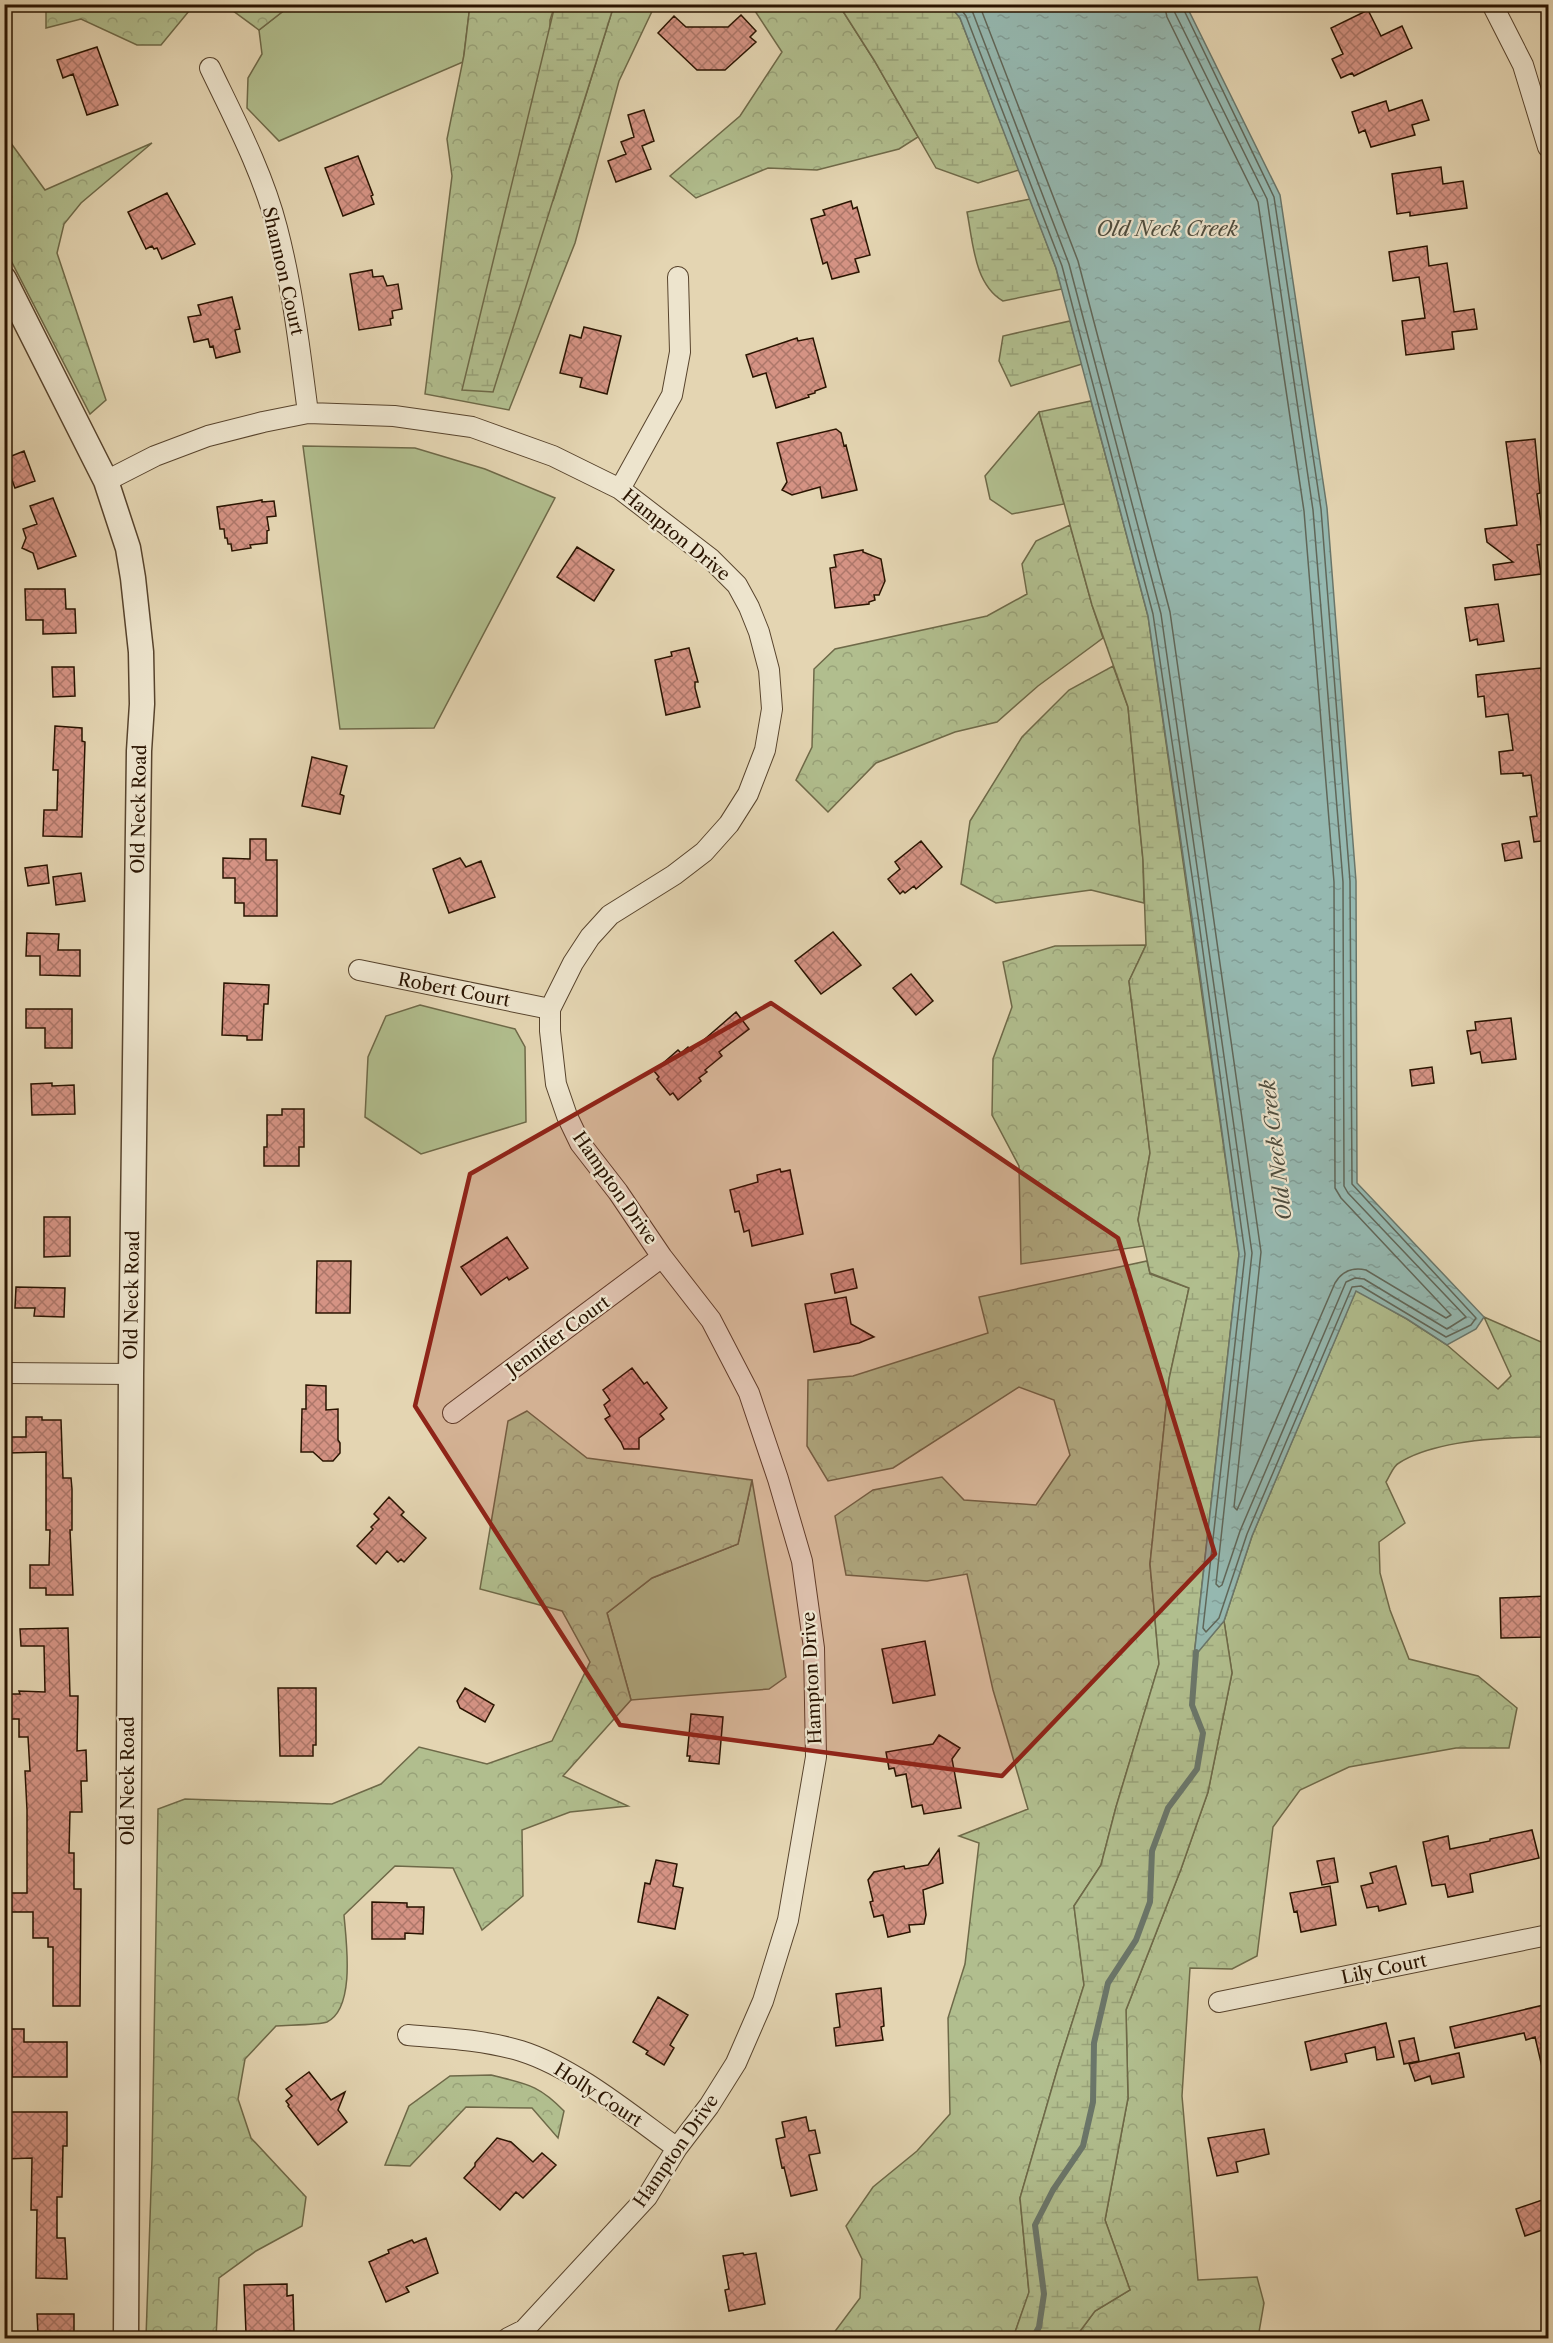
<svg xmlns="http://www.w3.org/2000/svg" width="1553" height="2343" font-family="'Libre Caslon Text',serif">
<defs>
<pattern id="forest-crowns" width="20" height="18" patternUnits="userSpaceOnUse" patternTransform="scale(1.5)"><rect width="20" height="18" fill="#b1be8e"/><path d="M2 6a3 3 0 1 1 6 0M12 15a3 3 0 1 1 6 0" fill="none" stroke="#98a279"/></pattern>
<pattern id="wetland-marsh" width="20" height="14" patternUnits="userSpaceOnUse" patternTransform="scale(1.5)"><rect width="20" height="14" fill="#b1be8e"/><path d="M1 5h8M5 5V1M11 12h8M15 12V8" fill="none" stroke="#98a279"/></pattern>
<pattern id="water-ripples" width="26" height="14" patternUnits="userSpaceOnUse" patternTransform="scale(1.5)"><rect width="26" height="14" fill="#95b8b0"/><path d="M2 4q2-2 4 0t4 0M15 11q2-2 4 0t4 0" fill="none" stroke="#819d96"/></pattern>
<pattern id="building-cross-hatch" width="8" height="8" patternUnits="userSpaceOnUse" patternTransform="scale(1.5)"><rect width="8" height="8" fill="#d59384"/><path d="M0 0l8 8M0 8l8-8" fill="none" stroke="#ad776a"/></pattern>
</defs>
<rect width="100%" height="100%" fill="#e4d5b2"/>
<filter id="stains"><feTurbulence type="fractalNoise" baseFrequency=".00333" numOctaves="4"/><feColorMatrix values="0 0 0 0 .2 0 0 0 0 .09 0 0 0 0 .02 0 0 0 .5 -.17"/></filter>
<radialGradient id="worn" r=".72"><stop offset=".6" stop-color="#630" stop-opacity="0"/><stop offset="1" stop-color="#630" stop-opacity=".3"/></radialGradient>
<path fill="#b1be8e" stroke="#6e6948" stroke-width="1.5" d="M291,5H470L463,62L279,141L247,108L248,78L262,54L259,30Z
M1039,412L1064,504L1012,514L990,499L985,476Z
M303,446L415,448L485,469L555,498L434,728L340,729Z
M420,1005L515,1029L525,1047L526,1122L421,1154L365,1117L368,1057L386,1016Z
M752,1480L786,1677L769,1689L631,1700L607,1613L652,1578L738,1544Z"/>
<path fill="url(#forest-crowns)" stroke="#6e6948" stroke-width="1.5" d="M46,5V4L194,5L161,45H137L81,19L46,28Z
M225,5H291L259,30Z
M470,5H555L550,20L553,201L614,5H655L619,81L575,243L509,410L425,394L452,176L447,139L464,55Z
M751,5H839L874,60L918,137L899,149L817,170L768,168L696,198L670,176L740,116L782,52Z
M5,135L45,190L152,143L81,203L64,224L57,253L106,400L90,414L5,249Z
M1070,525L1092,605L1103,638L1038,686L997,722L955,732L876,763L828,812L796,780L812,747L814,669L835,649L987,616L1027,594L1022,564L1036,541Z
M1113,666L1128,707L1143,860L1144,903L1091,890L996,903L961,884L970,821L1022,737L1069,690Z
M1146,945L1129,981L1150,1153L1138,1220L1144,1246L1021,1264L1019,1166L992,1115L993,1059L1012,1007L1003,962L1055,946Z
M1147,1261L1150,1274L1189,1288L1169,1379L1150,1564L1159,1664L1116,1807L1101,1865L1074,1906L1084,1985L1058,2067L1020,2198L1029,2293L1013,2338H830L860,2298L862,2259L846,2226L873,2187L917,2151L950,2114L948,2018L965,1964L979,1843L959,1836L1028,1809L993,1690L967,1574L927,1581L846,1575L835,1516L873,1490L942,1477L964,1500L1036,1505L1070,1455L1054,1400L1019,1387L893,1468L828,1481L807,1446L808,1380L853,1376L988,1333L979,1297Z
M1356,1290L1407,1319L1447,1345L1498,1389L1511,1376L1484,1317L1548,1345V1437C1506,1437 1435,1440 1399,1463C1393,1466 1390,1476 1386,1482L1405,1523L1379,1542L1380,1573L1390,1610L1409,1659L1478,1676L1517,1708L1509,1748H1456L1349,1767L1300,1790L1273,1827L1257,1956L1232,1969L1190,1968L1182,2096L1198,2280L1257,2277L1264,2303L1258,2338H1075L1095,2311L1130,2290L1105,2220L1128,2098L1126,2010L1181,1869L1208,1792L1232,1673L1224,1621L1252,1536Z
M527,1411L587,1458L752,1480L738,1544L652,1578L607,1613L631,1700L563,1776L628,1806L570,1812L522,1830L523,1896L482,1930L453,1868L395,1866L344,1915C346,1940 356,2008 327,2022C319,2025 287,2025 276,2026L245,2059L238,2099L251,2138L306,2197L302,2226L256,2251L219,2278L216,2338H146L152,2159L158,1809L185,1799L332,1804L381,1784L419,1747L487,1764L552,1741L590,1662L562,1611L480,1589L508,1421Z
M491,2075C526,2084 538,2084 564,2111L558,2138L532,2108L466,2107L410,2166L385,2165L409,2106L450,2076Z"/>
<path fill="url(#wetland-marsh)" stroke="#6e6948" stroke-width="1.5" d="M555,5H614L493,392L462,390Z
M839,5H950L960,18L1019,170L978,183L936,168L874,60Z
M1030,199L1056,268L1062,289L1003,301C974,284 973,242 967,212Z
M1070,321L1082,364L1011,386L999,361L1003,336Z
M1091,401L1148,616L1239,1254L1194,1656L1224,1621L1232,1673L1208,1792L1181,1869L1126,2010L1128,2098L1105,2220L1130,2290L1095,2311L1075,2338H1013L1029,2292L1020,2198L1058,2067L1084,1985L1074,1906L1101,1865L1116,1807L1159,1664L1150,1564L1169,1379L1189,1288L1150,1273L1138,1220L1150,1153L1129,981L1146,945L1143,860L1128,707L1092,605L1039,412Z"/>
<path fill="url(#water-ripples)" stroke="#6a766a" stroke-width="1.5" d="M949,5H1186L1280,195L1327,508L1356,881L1357,1183L1484,1317L1476,1329L1447,1345L1407,1319L1356,1291L1252,1536L1224,1621L1194,1657L1239,1254L1193,924L1148,616L1056,268L960,18Z"/>
<g fill="none" stroke-linecap="round" stroke-linejoin="round">
<path stroke="#606658" stroke-width="1.5" d="M957,4L966,16L1062,266L1153,614L1199,923L1245,1254L1203,1628L1206,1632L1219,1618L1247,1534L1352,1287L1361,1286L1446,1337L1471,1325L1476,1318L1352,1184L1350,881L1321,509L1274,197L1181,4
M967,4L973,13L1069,264L1161,614L1252,1253L1216,1584L1219,1587L1222,1585L1240,1531L1346,1282L1355,1278L1364,1279L1447,1329L1466,1317L1348,1193L1344,1186L1343,882L1313,510L1267,199L1175,13L1173,4
M979,4L1078,261L1170,612L1261,1252L1234,1507L1237,1510L1335,1283C1342,1271 1352,1267 1366,1270L1446,1318L1451,1315L1341,1198L1335,1188L1334,882L1304,511L1258,202L1167,17L1164,4"/>
<path stroke="#6a766a" stroke-width="6" d="M1033,2338L1039,2327L1044,2294L1035,2225L1053,2190L1083,2146L1093,2102L1094,2043L1108,1983L1136,1940L1150,1902L1152,1851L1168,1808L1197,1769L1203,1733L1192,1705L1196,1652"/>
</g>
<path fill="url(#building-cross-hatch)" stroke="#2a1401" stroke-width="1.5" d="M1368,10L1381,36L1402,26L1412,48L1354,76L1352,73L1341,78L1332,59L1343,54L1331,28Z
M741,15L756,31L750,37L756,42L725,70H697L658,33L674,16L686,27H728Z
M97,47L118,105L87,115L73,74L63,78L57,60Z
M1422,100L1429,120L1412,125L1415,135L1371,147L1365,130L1359,133L1352,112L1386,101L1389,111Z
M644,110L654,141L642,146L651,169L616,182L608,161L626,154L621,142L634,137L628,115Z
M358,156L373,195L371,196L374,204L343,216L325,168Z
M1441,167L1443,184L1463,181L1467,208L1410,216V212L1397,214L1392,174Z
M167,193L195,244L162,259L157,248L154,249L152,246L146,249L128,212Z
M851,201L853,209L857,207L870,255L855,259L859,272L832,279L827,262L823,264L811,219L825,215L823,210Z
M1427,246L1429,266L1447,263L1454,312L1474,309L1477,329L1452,332L1454,349L1406,355L1402,321L1425,318L1419,277L1393,281L1389,252Z
M372,270L373,277L383,276L387,286L398,284L402,309L392,311L393,318L390,319L391,325L359,330L350,274Z
M232,297L240,329L235,330L240,352L216,358L213,346L210,347L208,339L194,342L188,317L201,315L198,305Z
M584,327L621,336L607,394L580,387L582,378L560,373L570,335L581,338Z
M797,338L798,341L813,338L826,387L815,391V393L808,395L809,397L776,408L766,373L753,377L746,355Z
M836,429L841,433L844,446L846,445L857,490L822,498L820,487L792,495L782,490L787,482L777,443Z
M1535,439L1540,493L1537,494L1544,544L1537,545L1541,574L1495,580L1493,565L1513,562L1487,542L1485,529L1517,525L1506,442Z
M24,451L35,481L15,488L4,459Z
M53,498L76,556L38,569L33,553L22,548L26,538L23,529L37,524L30,506Z
M262,500V502L274,501L276,516L267,517L269,530L267,531V543L250,545L251,548L232,551L231,544H228L227,538H225L224,529H220L217,507Z
M577,547L614,570L594,601L557,577Z
M863,550V552L881,559L885,581L879,595H874L875,600L869,602V604L835,608L830,568L836,567L834,555Z
M25,589H65L66,609H75L76,633L43,634V620H26Z
M1498,604L1504,641L1478,645L1477,639L1470,641L1465,608Z
M689,648L698,682H695V688L700,707L666,715L655,660L672,656L671,652Z
M52,667H74L75,696L53,697Z
M1541,668L1543,683L1548,682V840L1534,842L1530,817L1537,816L1531,775L1523,776V773L1501,774L1499,752L1513,750L1508,714L1486,717L1484,696L1478,697L1476,675Z
M55,726L82,728V741L85,742L82,837L43,836L44,810H57L58,770H53Z
M312,757L347,766L340,794L344,796L340,814L302,806Z
M250,839H266V860H277V916H244V903H235V878H223V858L250,859Z
M921,841L942,867L916,889L914,886L905,893L903,891L900,894L888,879L900,869L895,862Z
M1519,841L1522,858L1505,861L1502,844Z
M460,858L466,867L481,861L495,897L449,913L433,869Z
M47,865L49,883L28,886L25,868Z
M81,873L85,901L56,905L53,877Z
M833,932L861,965L821,994L795,961Z
M27,933L59,934L58,950H80V976L40,975V956H26Z
M911,974L933,1001L916,1015L893,988Z
M224,983L269,985L268,1004H264L262,1040H247V1036L222,1035Z
M26,1009H72V1048H45V1028H26Z
M736,1012L749,1029L719,1052L722,1056L705,1070L707,1072L699,1078L701,1081L678,1100L673,1093L670,1095L657,1079L659,1077L654,1071L678,1050L681,1053L688,1047L691,1051Z
M1511,1018L1516,1059L1482,1063L1480,1052L1471,1054L1467,1031L1476,1030L1475,1022Z
M1432,1067L1434,1083L1412,1086L1410,1070Z
M52,1083V1086L74,1085L75,1114L32,1115L31,1084Z
M282,1109H304V1147H299V1166H264V1147H267V1115H282Z
M780,1169L781,1172L790,1170L803,1234L752,1246L749,1230L744,1232L739,1211L735,1212L730,1190L758,1182L757,1175Z
M44,1217H70V1256L44,1257Z
M507,1237L528,1268L509,1280L507,1277L481,1295L461,1267Z
M317,1261H351L350,1313H316Z
M853,1269L857,1288L835,1293L831,1274Z
M16,1287L65,1288L64,1317L34,1316L35,1308H15Z
M846,1297L851,1324L874,1337L859,1343L814,1352L805,1304Z
M632,1368L644,1384L647,1382L667,1408L660,1414L664,1419L639,1438V1449H624L621,1442L605,1419L610,1416L604,1405L610,1400L603,1390Z
M306,1385L326,1386V1410L338,1409V1440L340,1443V1453L333,1461H323L313,1452H301L302,1409H306Z
M26,1417H42V1420H61L63,1478H71L72,1489V1530H70L73,1595H46V1588H30V1565H49L50,1530H46V1452L8,1453V1437H26Z
M389,1497L404,1512L401,1515L426,1538L404,1562L401,1559L398,1562L387,1551L376,1564L357,1546L373,1529L371,1527L379,1519L374,1514Z
M1548,1596V1617H1543L1544,1637L1501,1638L1500,1598Z
M68,1628L70,1696H78L77,1751L86,1750L87,1781H81L82,1812H70L69,1853H74V1889H81L80,2006H53V1947H48V1938H33V1912H6V1893H27V1810L25,1771H30L28,1737H19V1719H10L11,1694H20L19,1691L45,1692L44,1646H21L20,1629Z
M925,1641L935,1695L893,1703L882,1649Z
M278,1688H316V1745H313V1756H280Z
M465,1688L494,1705L485,1722L460,1708L457,1701Z
M691,1714L723,1717L719,1764L689,1761L690,1756H687Z
M939,1735L960,1748L952,1759L961,1808L924,1814L922,1805L912,1807L906,1774L896,1776L894,1768L889,1769L886,1752L933,1744Z
M1532,1830L1539,1858L1470,1874L1473,1892L1448,1897L1445,1884L1432,1886L1423,1842L1448,1836L1450,1849L1490,1841V1839Z
M939,1849L943,1883L923,1890L926,1915L924,1924L909,1925L910,1932L888,1937L883,1915L874,1917L870,1902L873,1901L868,1880L874,1872L904,1866L905,1869L928,1865Z
M1334,1858L1338,1882L1322,1885L1317,1861Z
M656,1860L677,1864L673,1886L683,1888L675,1929L638,1922L645,1883L650,1884Z
M1396,1866L1406,1904L1379,1911L1378,1906L1367,1908L1361,1886L1373,1883L1370,1873Z
M1330,1886L1336,1925L1301,1932L1297,1911L1294,1912L1290,1893Z
M372,1902L407,1903V1907H424L423,1934L405,1933V1939H372Z
M881,1988L884,2026L881,2027L883,2040L836,2046L834,2028L840,2027L836,1994Z
M658,1997L688,2015L670,2045L674,2048L664,2065L646,2054L648,2051L633,2042Z
M1548,2004V2066L1542,2067L1535,2037L1526,2040L1524,2033L1455,2048L1450,2027Z
M1386,2023L1394,2057L1377,2060L1375,2047L1345,2054L1347,2062L1311,2070L1305,2042Z
M5,2029H24V2042H67V2077H12V2047H5Z
M1414,2038L1419,2061L1404,2064L1399,2041Z
M1459,2053L1464,2077L1432,2084L1430,2076L1415,2081L1409,2064Z
M309,2072L331,2100L345,2092L338,2110L347,2122L318,2145L288,2106L289,2105L286,2101L292,2096L286,2089Z
M4,2112H67V2146H63L62,2197H57V2238H65L67,2279L36,2278L37,2210H31L32,2158L4,2159Z
M806,2117L809,2131L815,2130L820,2153L809,2155L817,2190L791,2196L784,2167L782,2168L776,2139L785,2137L782,2122Z
M1264,2129L1269,2154L1236,2162L1238,2172L1217,2176L1208,2138Z
M497,2138L511,2142L533,2162L542,2153L556,2165L523,2198L516,2192L500,2210L464,2178L475,2166V2163Z
M1548,2198V2228L1525,2236L1516,2209Z
M426,2238L438,2273L406,2287L409,2292L386,2302L369,2262L389,2253L388,2250L412,2240L414,2243Z
M743,2253L744,2255L756,2253L765,2304L729,2311L725,2290L729,2289L723,2256Z
M287,2284V2296L293,2295L294,2331L246,2333L244,2285Z
M37,2314H74V2338H49V2334H38Z"/>
<g fill="none" stroke-linecap="round" stroke-linejoin="round">
<g stroke="#58442d" stroke-width="22">
<path id="minor" d="M1492,4L1523,65L1548,147
M210,68C235,120 263,173 277,228C293,289 300,352 308,413
M106,481L155,456L208,436L263,422L308,413L394,416L472,427L553,456L620,489L711,559L737,585L749,607L759,632L769,670L772,709L765,750L748,794L729,824L704,852L674,875L610,915L590,937L573,963L550,1009V1031L556,1084L567,1116L580,1143L618,1192L662,1257L711,1320L749,1393L778,1479L802,1561L814,1648L816,1757L788,1920L763,2001L736,2063L709,2106L677,2148L647,2197L524,2330L508,2338
M620,489L672,395L680,352L678,277
M359,970L550,1009
M4,1373L131,1374
M453,1413L662,1257
M1219,2002L1548,1935
M408,2035C446,2038 485,2040 521,2051C575,2068 631,2115 677,2148"/>
</g>
<g stroke="#58442d" stroke-width="27">
<path id="tertiary" d="M4,279L106,481L128,548L133,578L141,652L142,704L139,751L131,1374L126,2338"/>
</g>
<use href="#minor" stroke="#ede4cd" stroke-width="20"/>
<use href="#tertiary" stroke="#ede4cd" stroke-width="24"/>
</g>
<path fill="#8f2418" fill-opacity="0.2" stroke="#8f2418" stroke-width="4.5" stroke-linejoin="round" d="M771,1003L1118,1238L1215,1554L1002,1776L620,1725L415,1406L470,1174Z"/>
<g text-anchor="middle" dominant-baseline="central" stroke-width="4.5" stroke-linejoin="round" paint-order="stroke">
<g font-size="18" fill="#2a1401" stroke="#ede4cd">
<text transform="translate(283 271) rotate(77)">Shannon Court</text>
<text transform="translate(676 535) rotate(39)">Hampton Drive</text>
<text transform="translate(139 809) rotate(-89)">Old Neck Road</text>
<text transform="translate(454 990) rotate(11)">Robert Court</text>
<text transform="translate(615 1188) rotate(55)">Hampton Drive</text>
<text transform="translate(132 1295) rotate(-89)">Old Neck Road</text>
<text transform="translate(558 1336) rotate(-36)">Jennifer Court</text>
<text transform="translate(812 1678) rotate(-93)">Hampton Drive</text>
<text transform="translate(128 1781) rotate(-90)">Old Neck Road</text>
<text transform="translate(1384 1969) rotate(-12)">Lily Court</text>
<text transform="translate(598 2095) rotate(33)">Holly Court</text>
<text transform="translate(676 2151) rotate(-55)">Hampton Drive</text>
</g>
<g font-size="20" font-style="italic" fill="#4f4d3e" stroke="#ede4cd">
<text x="1167" y="229">Old Neck Creek</text>
<text transform="translate(1276 1150) rotate(-97)">Old Neck Creek</text>
</g>
</g>
<rect width="1553" height="2343" fill="none" stroke="#e4d5b2" stroke-width="24"/>
<rect x="6" y="6" width="1541" height="2331" fill="none" stroke="#2a1401" stroke-width="3"/>
<rect x="12" y="12" width="1529" height="2319" fill="none" stroke="#2a1401" stroke-width="1.5"/>
<rect width="100%" height="100%" filter="url(#stains)"/>
<rect width="100%" height="100%" fill="url(#worn)"/>
</svg>
